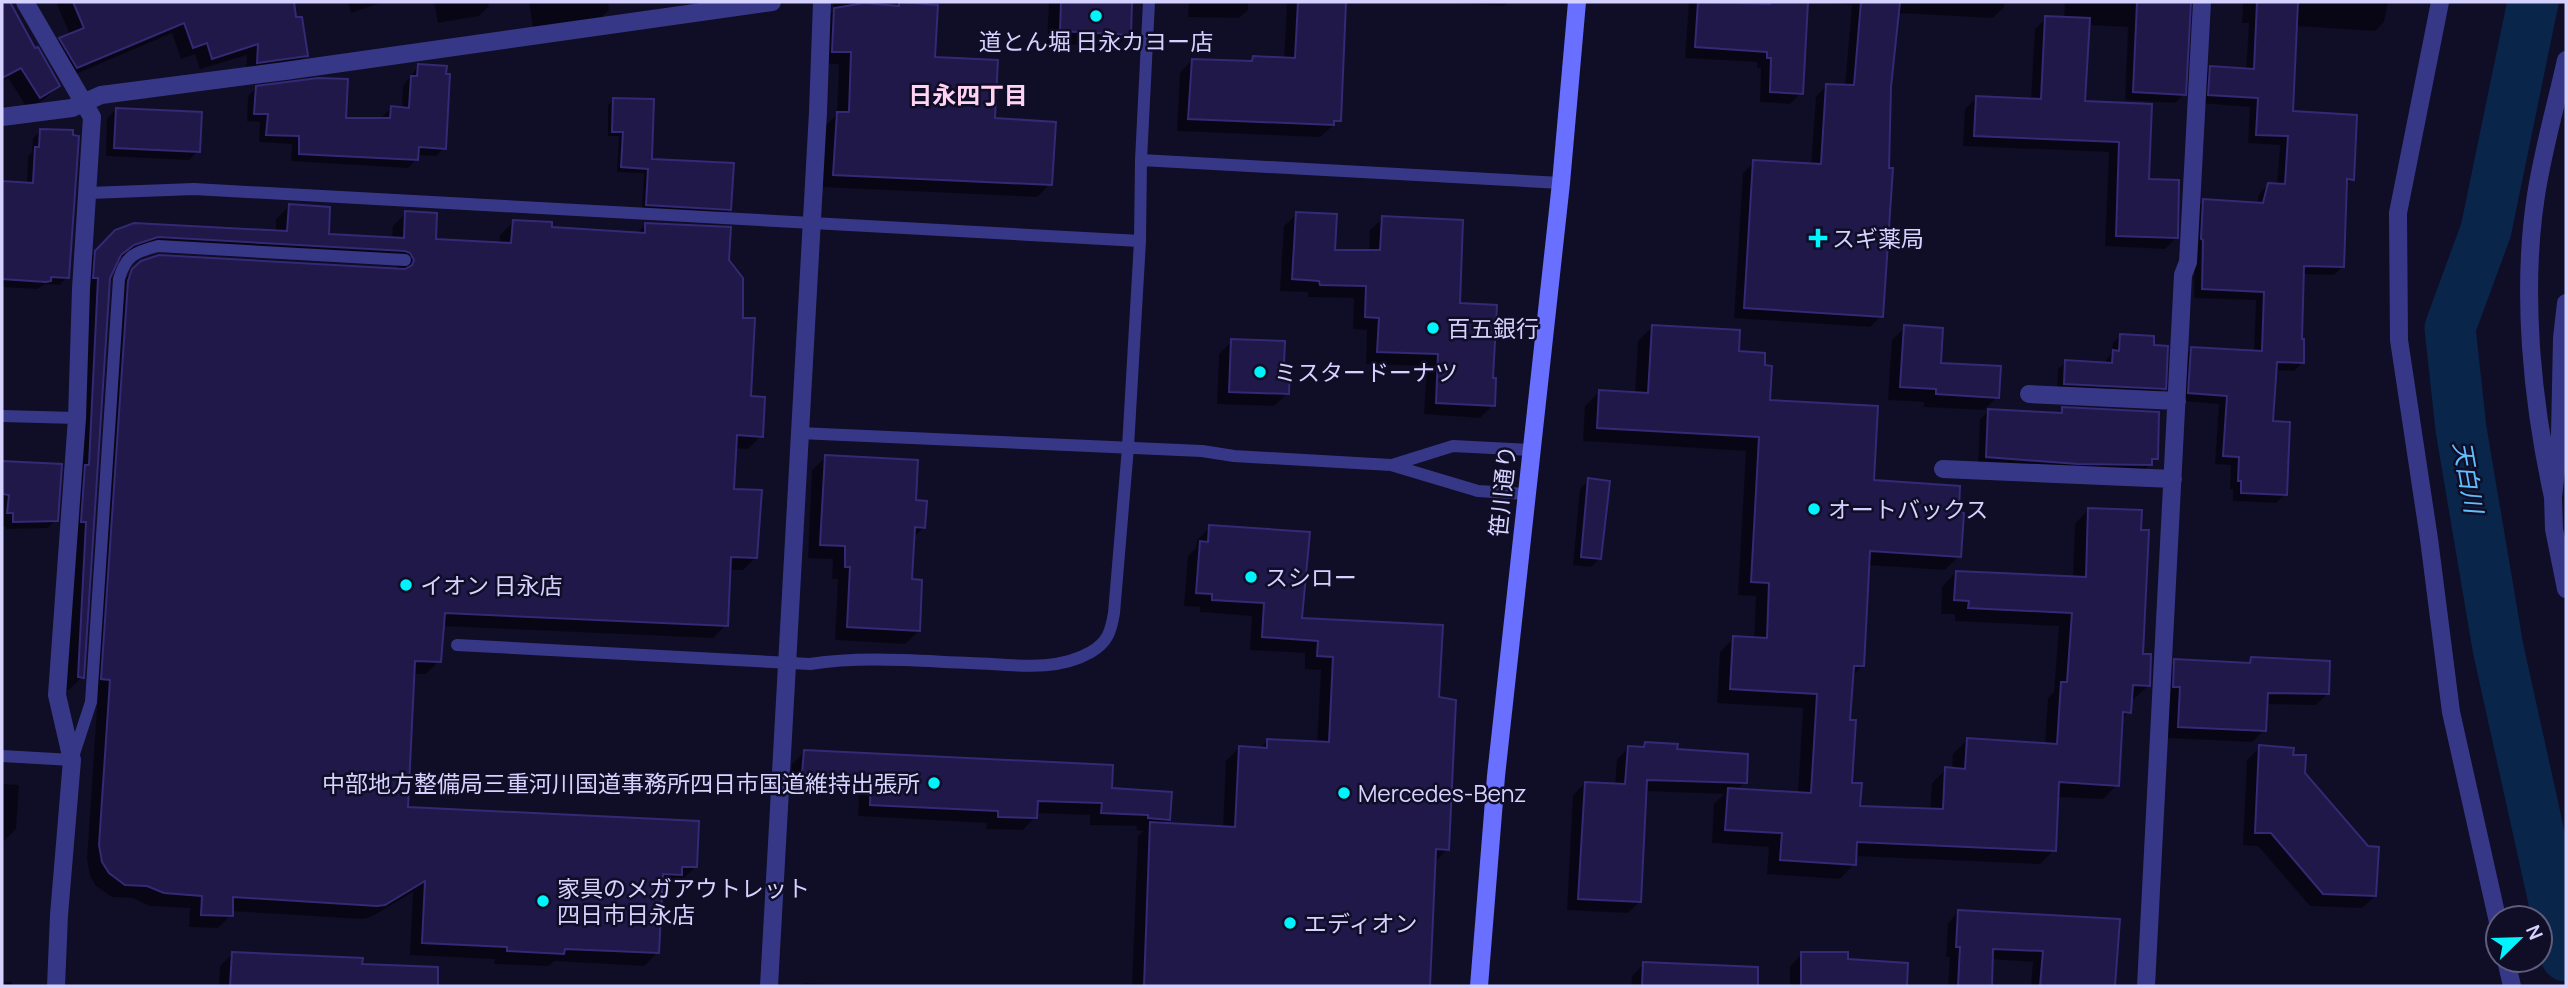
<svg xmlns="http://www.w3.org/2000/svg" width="2568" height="988" font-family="Manrope,'Noto Sans JP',sans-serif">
<rect width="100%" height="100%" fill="#100d26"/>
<path fill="#0007" d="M2,2H43L24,9L18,3H12L11,8L34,50L58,86L46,98L28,109L8,78L2,82Z
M56,2H292L295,19L306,56L294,67L246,74L247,55L200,69L195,54L181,59L172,33L64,79L48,51L60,40L70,35Z
M348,2H383L351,13Z
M434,2H488L489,6L479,16L438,23Z
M529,2H608L609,10L599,20L533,28Z
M834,2H936L933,59L993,120L1050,184L1037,197L821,187L825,126L837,114L839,64H820L822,23L834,10Z
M1049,2H1130L1129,34L1116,47L1047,43Z
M1189,2H1248V10L1239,18L1188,17Z
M1287,2H1344L1339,120L1320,137L1177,131L1180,73L1192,60L1249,63L1253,58L1284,60Z
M1437,2H1509L1504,6Z
M1689,2H1806L1801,93L1790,104L1760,102L1761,68H1757V62L1685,58Z
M1817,2H2004V7L1993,18L1897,13L1889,87L1881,316L1870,327L1734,318L1743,173L1754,162L1811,165L1816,97L1826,86H1845L1852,5Z
M2065,2H2189L2184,94L2175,103L2125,100L2128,27L2087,25L2083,103L2150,106L2147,180L2176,238L2165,249L2105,246L2109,152L1963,146L1965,109L1976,98L2031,100L2035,29L2046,18H2064Z
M2243,2H2388L2384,22L2375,31L2295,26L2292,113L2352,179L2345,186L2343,266L2334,275L2302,274L2300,341L2303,362L2294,371L2275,370L2272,423L2285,494L2276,503L2233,501V489H2230L2231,465L2215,464L2219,404L2180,401L2182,358L2191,349L2254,352L2256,300L2194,298L2195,210L2203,201L2257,205L2259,194L2268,185L2277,186L2280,145L2248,143L2250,107L2200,103L2202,76L2211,68L2246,71L2249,23H2242Z
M419,65L444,148L436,156L416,155V160L408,168L291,161L292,144L259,142L260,122L247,121L248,96L256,88L344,120H383V116L391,108L402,109L403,86Z
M613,100L650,160L730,209L725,214L642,209L644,173L617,172L619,136H608V105Z
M116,110L198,151L189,160L106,156L107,118Z
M41,131L67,277L60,285L45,284L37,289L2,287V183L27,184L28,157L32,152L33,138Z
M289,206L327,235L392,239L393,226L406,213L434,241L499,245L500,235L513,222L551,229L636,234L646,224L727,261L741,319L749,398L761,436L748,449L734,448L732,490L756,557L743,570H728L726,625L713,638L442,626L439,661L426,674H413L406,809L695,867L682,880L675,879L667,888L660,887L657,953L644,966L554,961L549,966L494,964L495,959L410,955L413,892L371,917L363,919L231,911V915L218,928L189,927L190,908L150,906L133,898L112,897L96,886L90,876L87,859L98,692L89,691L120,284L142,262L399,270L396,265L144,250L119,257L109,278L82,677L69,690H66L82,266L115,232L276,233V219Z
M1297,214L1334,252H1369L1370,230L1383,218L1458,304L1491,380L1493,405L1480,418L1424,414L1427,366L1366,364L1367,330L1353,329L1354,298L1308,297V292L1280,291L1284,226Z
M1652,327L1737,353L1768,402L1872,482L1959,556L1945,570L1867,565L1863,665L1851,677L1849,721L1850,785L1858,807L1930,811L1932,783L1946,769L1952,770L1953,754L1967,740L2045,745L2048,698L2054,692L2059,626L1955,621V614H1941L1942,587L1956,572L2073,578L2075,524L2089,509L2141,655L2149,685L2134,699H2130L2129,712L2121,720L2117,785L2103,799L2057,797L2054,850L2040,864L1855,856L1854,864L1840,879L1767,874L1769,847L1712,843L1714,804L1724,794L1645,791L1640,901L1628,913L1567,910L1573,795L1585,783L1615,785L1617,760L1628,748L1640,749L1646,744L1676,751L1745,782L1737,790L1798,794L1803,708L1717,703L1720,652L1734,638L1754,639L1756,596L1738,595L1746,451L1583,441L1585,406L1599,392L1635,394L1638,341Z
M1905,327L1940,364L1997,397L1984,410L1924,407V402L1888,400L1892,340Z
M2120,336L2152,346L2164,388L2156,396L2057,391L2058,369L2066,362L2105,365L2106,360L2112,353L2113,343Z
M1232,341L1282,366L1288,393L1274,406L1217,404L1219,354Z
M2063,409L2156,458L2142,473L1978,464L1980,419L1988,411L2057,415Z
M826,457L914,502L924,527L912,539L910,581L919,631L905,644L835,640L838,579H832L833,559L808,558L812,470Z
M2,462L60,465L56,520L48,528L6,529V527L2,526Z
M1589,480L1600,558L1591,567L1573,565L1580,489Z
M1210,527L1300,620L1437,698L1447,849L1434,863L1429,986H1132L1138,836L1144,831L1136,830L1137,826L1090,825V815L1036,813L1035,817L1023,830L986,829L987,823L858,816L859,791L791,786L792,764L805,752L1110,790L1168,819L1164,824L1223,828L1226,761L1239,748L1259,749L1268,740L1317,743L1321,670L1305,669V653L1250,650L1252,616L1200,612V607L1184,606L1188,556L1196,548L1197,540Z
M2252,659L2327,694L2316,705L2265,704L2264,730L2252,742L2167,738L2163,673L2175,661L2246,664Z
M2260,747L2291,757L2304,774L2375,896L2362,908L2310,906L2258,846L2243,845L2247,760Z
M2,784L19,785L16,829L3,842Z
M1958,912L2118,921L2113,986H2031L2033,962L1991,959L1990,986H1948L1950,957H1946L1948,923Z
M233,953L401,967L400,986H219L220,966Z
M1802,954L1847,961L1906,965L1905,986H1790V966Z
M1644,964L1730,968L1729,986H1631L1632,976Z
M2,982H12V986H2Z
M804,983L871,986H800Z"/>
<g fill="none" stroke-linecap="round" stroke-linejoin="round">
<path stroke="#092549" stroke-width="51" d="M2533,2L2486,230L2450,328L2461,429L2498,648L2566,956"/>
</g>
<path fill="#1f1848" stroke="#342975" stroke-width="2" d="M2,2H10L35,48L38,47L60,86L40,98L21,68L2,78Z
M73,2H294L296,17H302L308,56L257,63L258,44L212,59L207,43L193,48L184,23L77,68L59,38L84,28Z
M899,2L938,5L935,57L998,60L995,118L1056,122L1052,185L833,175L837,112H849L851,52H832L834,8L864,3L899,6Z
M1061,2H1132L1131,35L1060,31Z
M1298,2H1346L1341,121H1334V125L1188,119L1192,59L1252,61L1253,56L1295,58Z
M1698,2L1770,4V2H1808L1803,94L1770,92L1771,58H1767V52L1695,47Z
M1861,2H1900L1891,87L1889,168H1893L1883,317L1744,308L1753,160L1821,164L1826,84L1854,85Z
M2137,2H2191L2186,95L2133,92Z
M2257,2H2298L2293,111L2357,115L2354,180L2347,179L2344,267L2304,266L2302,339H2304V363L2277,362L2273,421L2290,422L2287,495L2241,493V481H2238L2239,457L2223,456L2227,396L2188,393L2191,347L2262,351L2264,292L2202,289L2203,240L2201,239L2203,199L2263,203L2268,183L2285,184L2288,136L2256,135L2258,98L2208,95L2210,66L2254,69Z
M2045,16L2090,18L2085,101L2152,104L2149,179L2179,180L2178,238L2116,236L2119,142L1974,136L1976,96L2041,99Z
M418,64L447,66L446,74H450L446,149L419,147L418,160L299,154V136L266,135L268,114H254L256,86L318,78L348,79L346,118H390L391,106L409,108L411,76H417Z
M613,98L654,99L652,159L734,163L731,210L646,205L648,169L621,167L623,132H612Z
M116,108L202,112L200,152L114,148Z
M40,129L73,130V135L79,136L69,278L51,277V281L46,282L2,279V181L33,183L35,147H39Z
M289,204L330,207L329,234L404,238L405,211L437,213L436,239L511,243L513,220L552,222V227L645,233V223L731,227L729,260L743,278V318H755L751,396L765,397L763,437L737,435L734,489L762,490L757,558L731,557L728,626L445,613L441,662L415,661L408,807L699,821L697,867H682V875L663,874L659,953L565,949L564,954L507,951V947L422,943L425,881L385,905L377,906L233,897V916L201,915L202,896L164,893L147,886L125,885L109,873L102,862L99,845L110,680L101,679L128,281L132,269L141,261L159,255L405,269L412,265L414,260L410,253L405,251L158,237L134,245L121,255L110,278L84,678L78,677L86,522H81L85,465H89L98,278H93L95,251L115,230L134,223L287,231Z
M1296,212L1337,214L1335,250H1380L1382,216L1463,220L1460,303L1497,305L1493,378H1496L1495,406L1436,403L1438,354L1377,352L1379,318L1365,317L1366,286L1320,285L1319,281L1292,279Z
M1652,325L1740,330L1739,351L1765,353V365L1772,366L1770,400L1878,406L1874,480L1960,486L1959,512L1964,513L1961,557L1870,551L1864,666H1854L1850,720H1856L1852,783H1862L1860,806L1943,809L1945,767L1965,769L1967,738L2057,744L2061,682H2067L2072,613L1968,608L1969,601L1954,600L1956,571L2086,577L2088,508L2142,510L2141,530H2149L2143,654H2151L2150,686L2133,685L2131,713L2123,712L2119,786L2059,782L2056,851L1857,842L1856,865L1780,860L1782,833L1725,830L1728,788L1811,793L1817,694L1730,689L1733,636L1767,638L1769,583L1751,582L1759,437L1597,428L1599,390L1648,393Z
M1904,325L1943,328L1941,363L2001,366L1999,398L1936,394V389L1900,387Z
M2120,334L2154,336V345L2168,346L2166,389L2064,384L2065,360L2112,363L2113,350L2119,351Z
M1231,339L1285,341L1284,364L1290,365L1289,394L1229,392Z
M2062,407L2159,412L2158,459H2152V465L2078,464L1986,457L1988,409L2062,413Z
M825,455L918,460L916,500L927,501L925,528L915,527L912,579L922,580L920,631L847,627L850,567H845V546L820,545Z
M2,461L62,464L58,521L13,522V513H7L9,495L2,494Z
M1588,478L1610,481L1601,559L1581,557Z
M1209,525L1310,532L1302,618L1443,625L1439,697L1456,700L1449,850L1436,849L1430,986H1144L1150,822L1235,827L1239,746L1267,748V739L1329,742L1333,657L1317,656L1318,641L1262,637L1264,603L1212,600V594L1196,593L1200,541L1208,542Z
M2251,657L2330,661L2329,694L2268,693L2266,731L2178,727L2180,687H2173L2174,659L2250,663Z
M1645,742L1678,744L1677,749L1748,754L1747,783L1647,780L1641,902L1578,899L1585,782L1625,784L1628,746L1644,747Z
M2259,745L2294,748L2293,755H2306L2305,773L2368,846L2379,847L2376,896L2323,894L2271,833H2255Z
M804,750L1113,765L1112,788L1172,792L1170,820L1148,818V815L1101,813L1102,803L1038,801L1037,818L998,817V811L870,805L871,779L802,774Z
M1958,910L2120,919L2115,986H2040L2043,951L1993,949L1992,986H1958L1960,947H1956Z
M232,952L363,958L362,964L438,967V986H230Z
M1801,952H1848V959L1908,963L1907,986H1801Z
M1643,962L1758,967V986H1642Z"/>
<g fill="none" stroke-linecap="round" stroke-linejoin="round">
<path stroke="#363887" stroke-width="12" d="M1141,160L1561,183
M89,193L194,189L1140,241
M2,416L77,418
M799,433L1202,451L1234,456L1391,465L1478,491L1526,494
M1392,465L1453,446L1530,450
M457,645L810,664C863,656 917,661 970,663C1010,664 1055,673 1091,652C1108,642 1111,631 1114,613L1128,447L1140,241L1141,160L1149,2
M2,756L72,760L91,702L119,279C126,255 135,252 158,246L405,260"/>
<path stroke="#363887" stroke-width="18" d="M25,2L92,117L81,289L77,418L57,695L72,760L59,915L56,986
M2440,2L2398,213L2399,340L2429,539L2451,712L2498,922
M2,117L72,108L101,95L285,71L772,2
M2566,303L2562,338L2560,435L2553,497L2554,529L2566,589
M2029,394L2177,401
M1943,469L2173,479
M2553,497C2532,402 2521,292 2536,195C2543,150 2556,105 2566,60
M2506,960L2512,986
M769,986L818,112L822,2
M2146,986L2183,275L2188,262L2202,2"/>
<path stroke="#696fff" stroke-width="18" d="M1479,986L1496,776L1561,183L1577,2"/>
</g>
<g fill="#00f4fd" stroke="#100d26" stroke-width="2.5">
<circle cx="1096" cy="16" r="7"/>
<path d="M1814.5 227.5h7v7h7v7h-7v7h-7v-7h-7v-7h7z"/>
<circle cx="1433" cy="328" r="7"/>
<circle cx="1260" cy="372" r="7"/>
<circle cx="1814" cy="509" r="7"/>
<circle cx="1251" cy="577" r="7"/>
<circle cx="406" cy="585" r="7"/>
<circle cx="934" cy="783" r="7"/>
<circle cx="1344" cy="793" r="7"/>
<circle cx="543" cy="901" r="7"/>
<circle cx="1290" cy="923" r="7"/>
</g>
<g text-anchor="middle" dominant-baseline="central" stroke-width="5" stroke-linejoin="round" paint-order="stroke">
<g font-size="23" fill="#d5d2ff" stroke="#100d26" text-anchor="start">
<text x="1096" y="41" text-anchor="middle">道とん堀 日永カヨー店</text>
<text x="1832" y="238">スギ薬局</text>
<text x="1447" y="328">百五銀行</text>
<text x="1274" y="372">ミスタードーナツ</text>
<text x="1828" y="509">オートバックス</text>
<text x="1265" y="577">スシロー</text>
<text x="420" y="585">イオン 日永店</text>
<text x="920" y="783" text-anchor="end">中部地方整備局三重河川国道事務所四日市国道維持出張所</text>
<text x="1358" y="793">Mercedes-Benz</text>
<text x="557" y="888">家具のメガアウトレット<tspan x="557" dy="26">四日市日永店</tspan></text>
<text x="1304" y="923">エディオン</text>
</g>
<g font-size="23" fill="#d5d2ff" stroke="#100d26">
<text transform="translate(1502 491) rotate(-84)">笹川通り</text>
</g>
<g font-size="24" font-weight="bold" fill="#ffd4f2" stroke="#100d26">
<text x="968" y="94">日永四丁目</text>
</g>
<g font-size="24" font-style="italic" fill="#60bfff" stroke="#100d26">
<text transform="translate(2469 477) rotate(80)">天白川</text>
</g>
</g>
<rect width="2568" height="988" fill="none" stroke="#d5d2ff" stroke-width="7"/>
<g transform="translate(2519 939) rotate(67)"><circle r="33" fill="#100d26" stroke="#5f5c7d" stroke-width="2"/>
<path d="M0-5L12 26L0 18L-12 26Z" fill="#00f4fd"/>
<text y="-10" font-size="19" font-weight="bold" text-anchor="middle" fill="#d5d2ff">N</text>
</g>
</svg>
